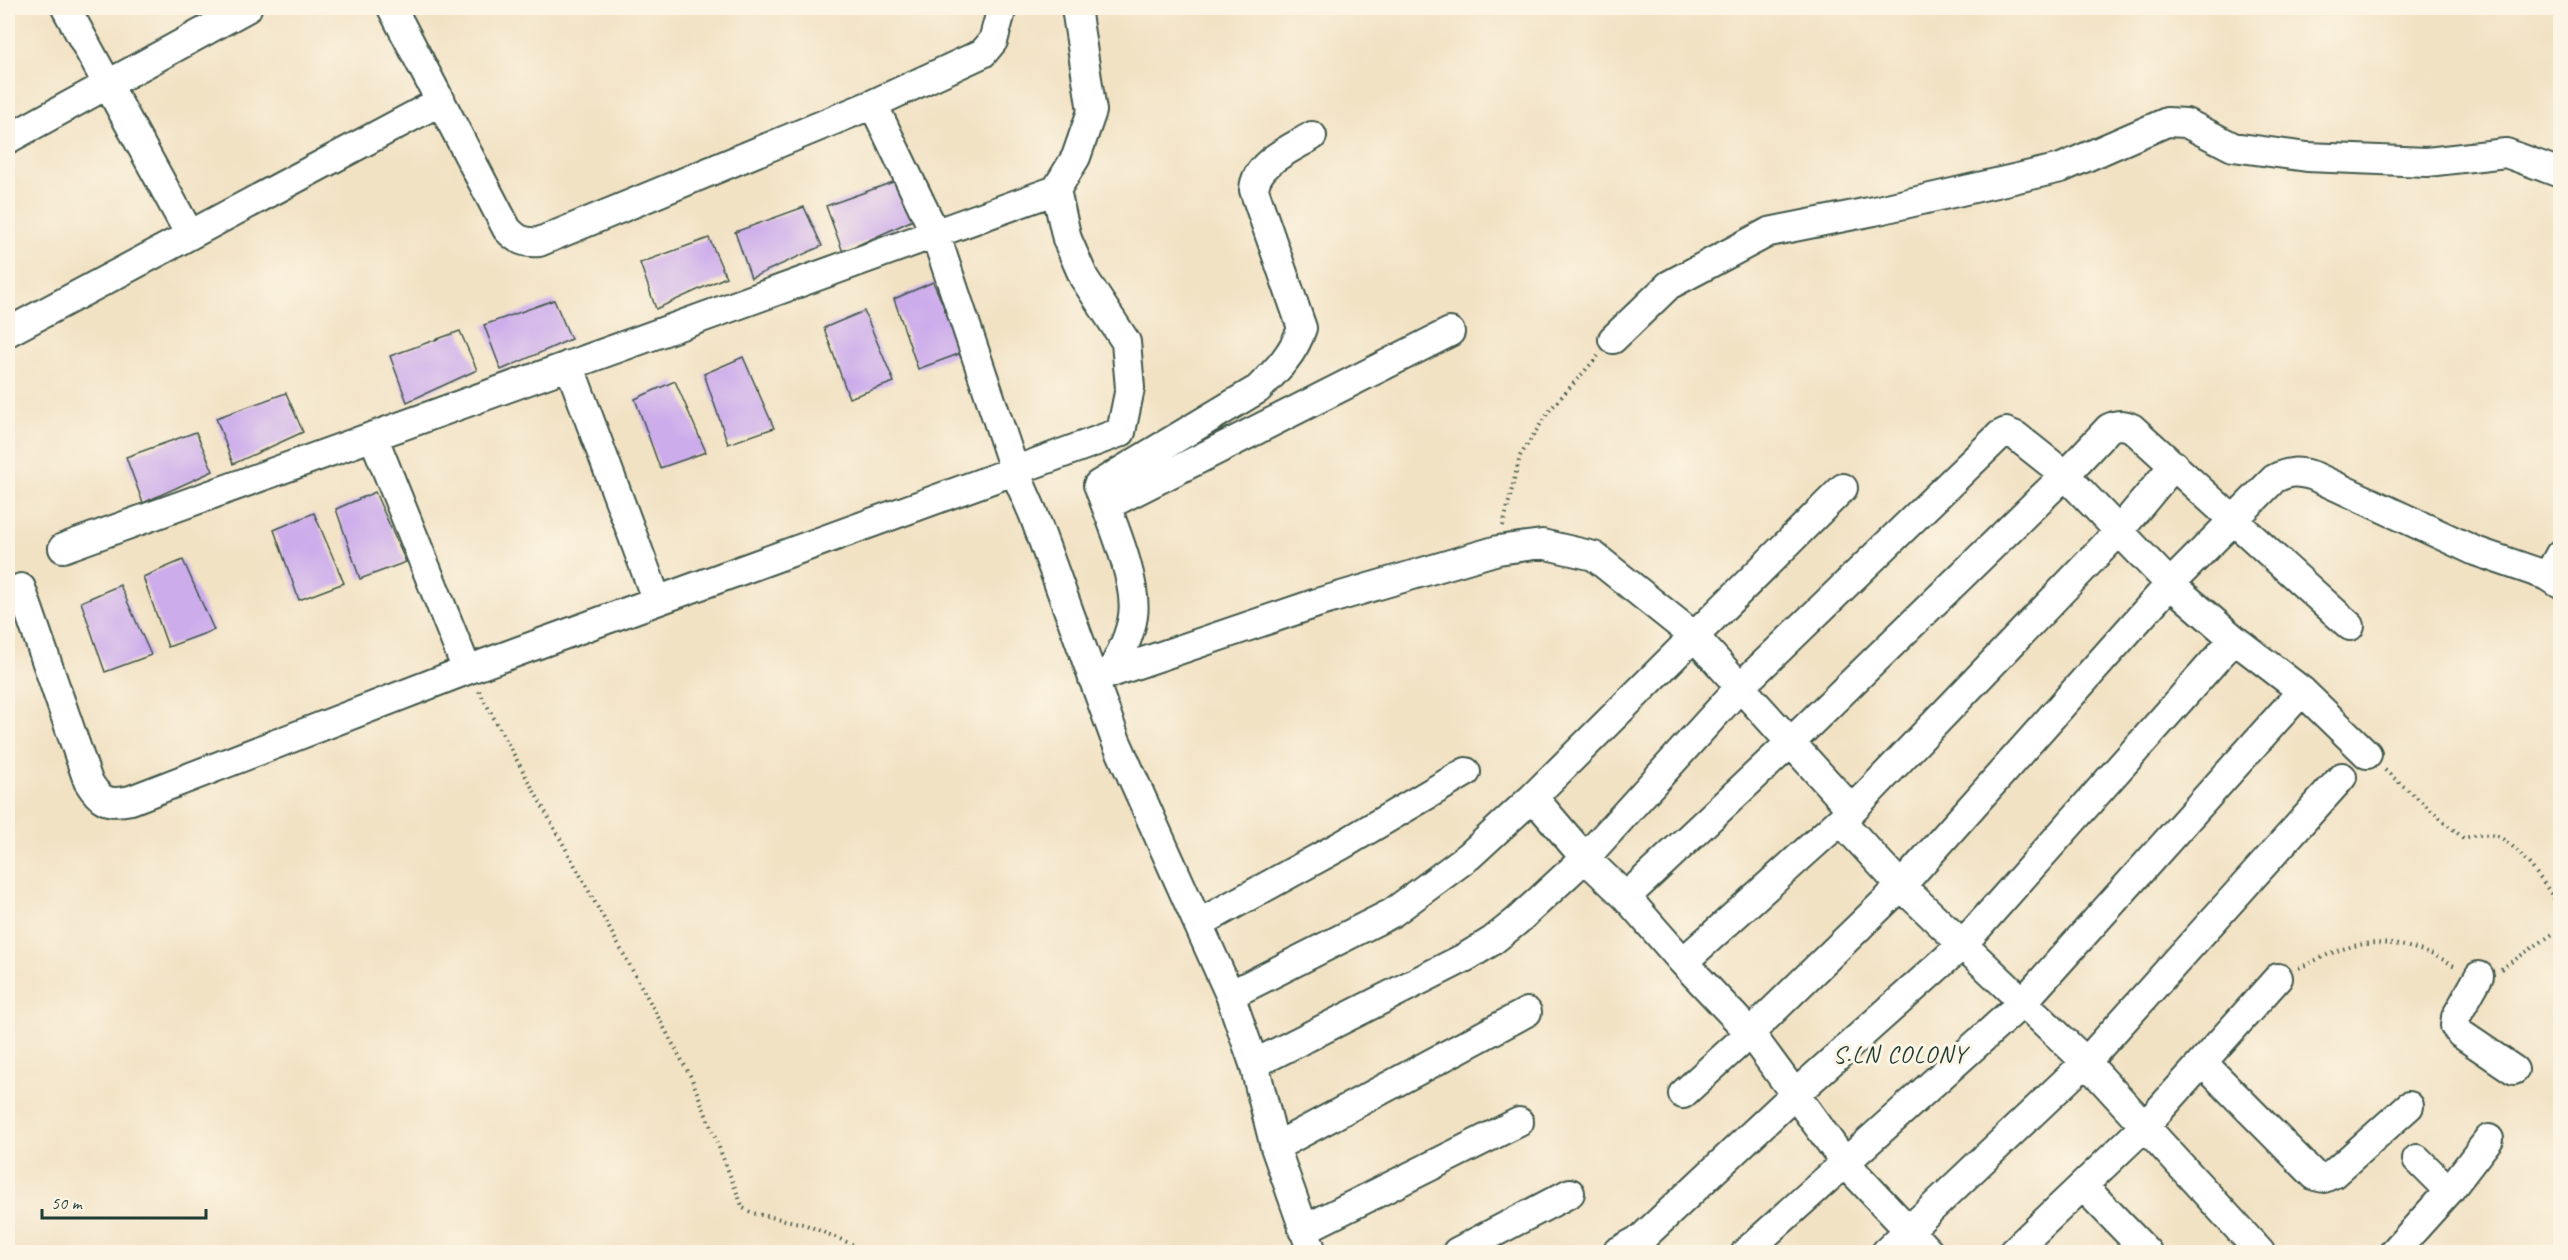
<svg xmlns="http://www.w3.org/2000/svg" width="2568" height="1260" font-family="Caveat,sans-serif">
<rect width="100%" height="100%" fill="#fcf5e5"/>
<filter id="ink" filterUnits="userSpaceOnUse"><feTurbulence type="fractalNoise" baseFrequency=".0167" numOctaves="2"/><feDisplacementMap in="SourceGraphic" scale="12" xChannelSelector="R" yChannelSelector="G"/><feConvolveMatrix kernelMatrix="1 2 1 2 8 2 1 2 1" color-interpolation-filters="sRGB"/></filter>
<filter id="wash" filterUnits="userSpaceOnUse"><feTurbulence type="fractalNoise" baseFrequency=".008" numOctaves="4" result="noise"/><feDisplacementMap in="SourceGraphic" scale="24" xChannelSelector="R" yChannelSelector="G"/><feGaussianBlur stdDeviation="1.35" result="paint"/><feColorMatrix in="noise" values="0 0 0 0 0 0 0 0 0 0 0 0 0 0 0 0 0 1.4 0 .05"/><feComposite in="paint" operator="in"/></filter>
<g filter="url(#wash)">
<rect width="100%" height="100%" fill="#f2e2c4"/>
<g id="blocks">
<path fill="#ccaceb" d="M896,181L913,220L843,252L826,206Z
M804,207L822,246L751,278L735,232Z
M709,238L726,277L656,309L640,263Z
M933,282L964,352L918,369L894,299Z
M554,300L571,339L501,370L484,325Z
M864,311L894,382L849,398L824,328Z
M460,331L477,370L407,402L390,356Z
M743,357L774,428L728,444L704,374Z
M675,381L706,452L660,468L635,399Z
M286,393L303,432L233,464L216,418Z
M196,432L213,471L143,503L126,457Z
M375,492L406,562L360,579L336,509Z
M314,513L344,583L299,600L274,530Z
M183,560L214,630L168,647L143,577Z
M120,585L151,655L105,672L81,602Z"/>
</g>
</g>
<g filter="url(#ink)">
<use href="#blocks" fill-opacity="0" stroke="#3f564a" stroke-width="1.5"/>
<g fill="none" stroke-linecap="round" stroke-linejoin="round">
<g stroke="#3f564a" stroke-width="32">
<path id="minor" d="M66,8L190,235
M392,8L507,229C517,240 524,243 539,242L873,104L983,53L993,41L1002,8
M873,104L935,233L1015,472L1033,513L1116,741L1230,995L1254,1064L1275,1147L1312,1252
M8,139L247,8
M8,332L441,101
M1613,339L1669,285L1769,232L1874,211L2061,168L2167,122L2186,123L2233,147L2307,157L2427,162L2506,153L2560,173
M569,365L657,601
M373,436L467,670
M1098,485L1258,389C1277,370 1294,353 1302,328L1254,190C1255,163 1291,149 1312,136
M1100,490C1112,522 1138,582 1133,616C1130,636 1120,655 1111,673
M1106,506L1450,332
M63,548L1056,190
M2548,576L2560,554
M21,588L88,781C100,801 107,805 131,800L467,670L1121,432L1130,388L1126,342L1084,278L1067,239L1056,190L1076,157L1092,111L1076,8
M1093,679L1317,603L1498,550L1542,544L1594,556L1694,636L1852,810
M1533,797L1585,858L1626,897L1683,962L1750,1033L1846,1164L1929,1252
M1841,821L1901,886L2086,1062L2260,1252
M1626,897L1791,742L2065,475L2109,428C2118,424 2123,424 2132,428L2350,626
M1198,924L1342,845L1466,772
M1683,962L1852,810L2119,531L2174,465
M2479,976L2456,1017L2455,1026L2461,1034L2514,1070
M1230,995L1392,913L1469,856L1533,797L1843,488
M2203,1063L2315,1176L2324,1178L2333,1174L2409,1106
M1254,1064L1466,957L1492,941L1517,921L1585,858L1740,687L2000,435L2006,432L2016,436L2065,475L2170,584L2234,639L2302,691L2367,754
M1683,1094L1750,1033L1901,886L2170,584L2274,479C2289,471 2297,471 2314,476L2475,551L2548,576L2560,584
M1275,1147L1527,1012
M2417,1159L2449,1191
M2083,1186L2147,1252
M1303,1230L1519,1122
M1457,1252L1570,1193
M1617,1252L1642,1238L1794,1095L1963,944L2234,639
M1746,1252L2023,1002L2302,691
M1886,1252L2086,1062L2342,777
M2013,1252L2145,1126L2278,978
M2394,1252L2449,1191L2489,1139"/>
</g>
<path stroke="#3f564a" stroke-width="4" stroke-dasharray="1.5 4.5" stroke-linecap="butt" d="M1503,526L1520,456L1549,411L1598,356
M479,691L691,1077L743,1208L752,1213L804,1224L854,1245L862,1252
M2385,770L2463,838C2474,836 2485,833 2495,836C2517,841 2548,889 2560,907
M2299,968C2315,961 2333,951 2350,947C2385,937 2426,948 2456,967
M2501,969L2560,929"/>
<use href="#minor" stroke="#fff" stroke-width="28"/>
</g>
</g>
<g text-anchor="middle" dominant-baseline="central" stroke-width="6" stroke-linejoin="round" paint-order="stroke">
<g font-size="24" letter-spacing="1.5" fill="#1f3d34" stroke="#fcf5e5">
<text x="1900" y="1054">S.LN COLONY</text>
</g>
</g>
<rect width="2568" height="1260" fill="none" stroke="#fcf5e5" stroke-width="30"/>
<path d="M42 1209v9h164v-9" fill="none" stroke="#1f3d34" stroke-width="3"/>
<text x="51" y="1209" font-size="18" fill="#1f3d34" stroke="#fcf5e5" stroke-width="4.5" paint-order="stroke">50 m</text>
</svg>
